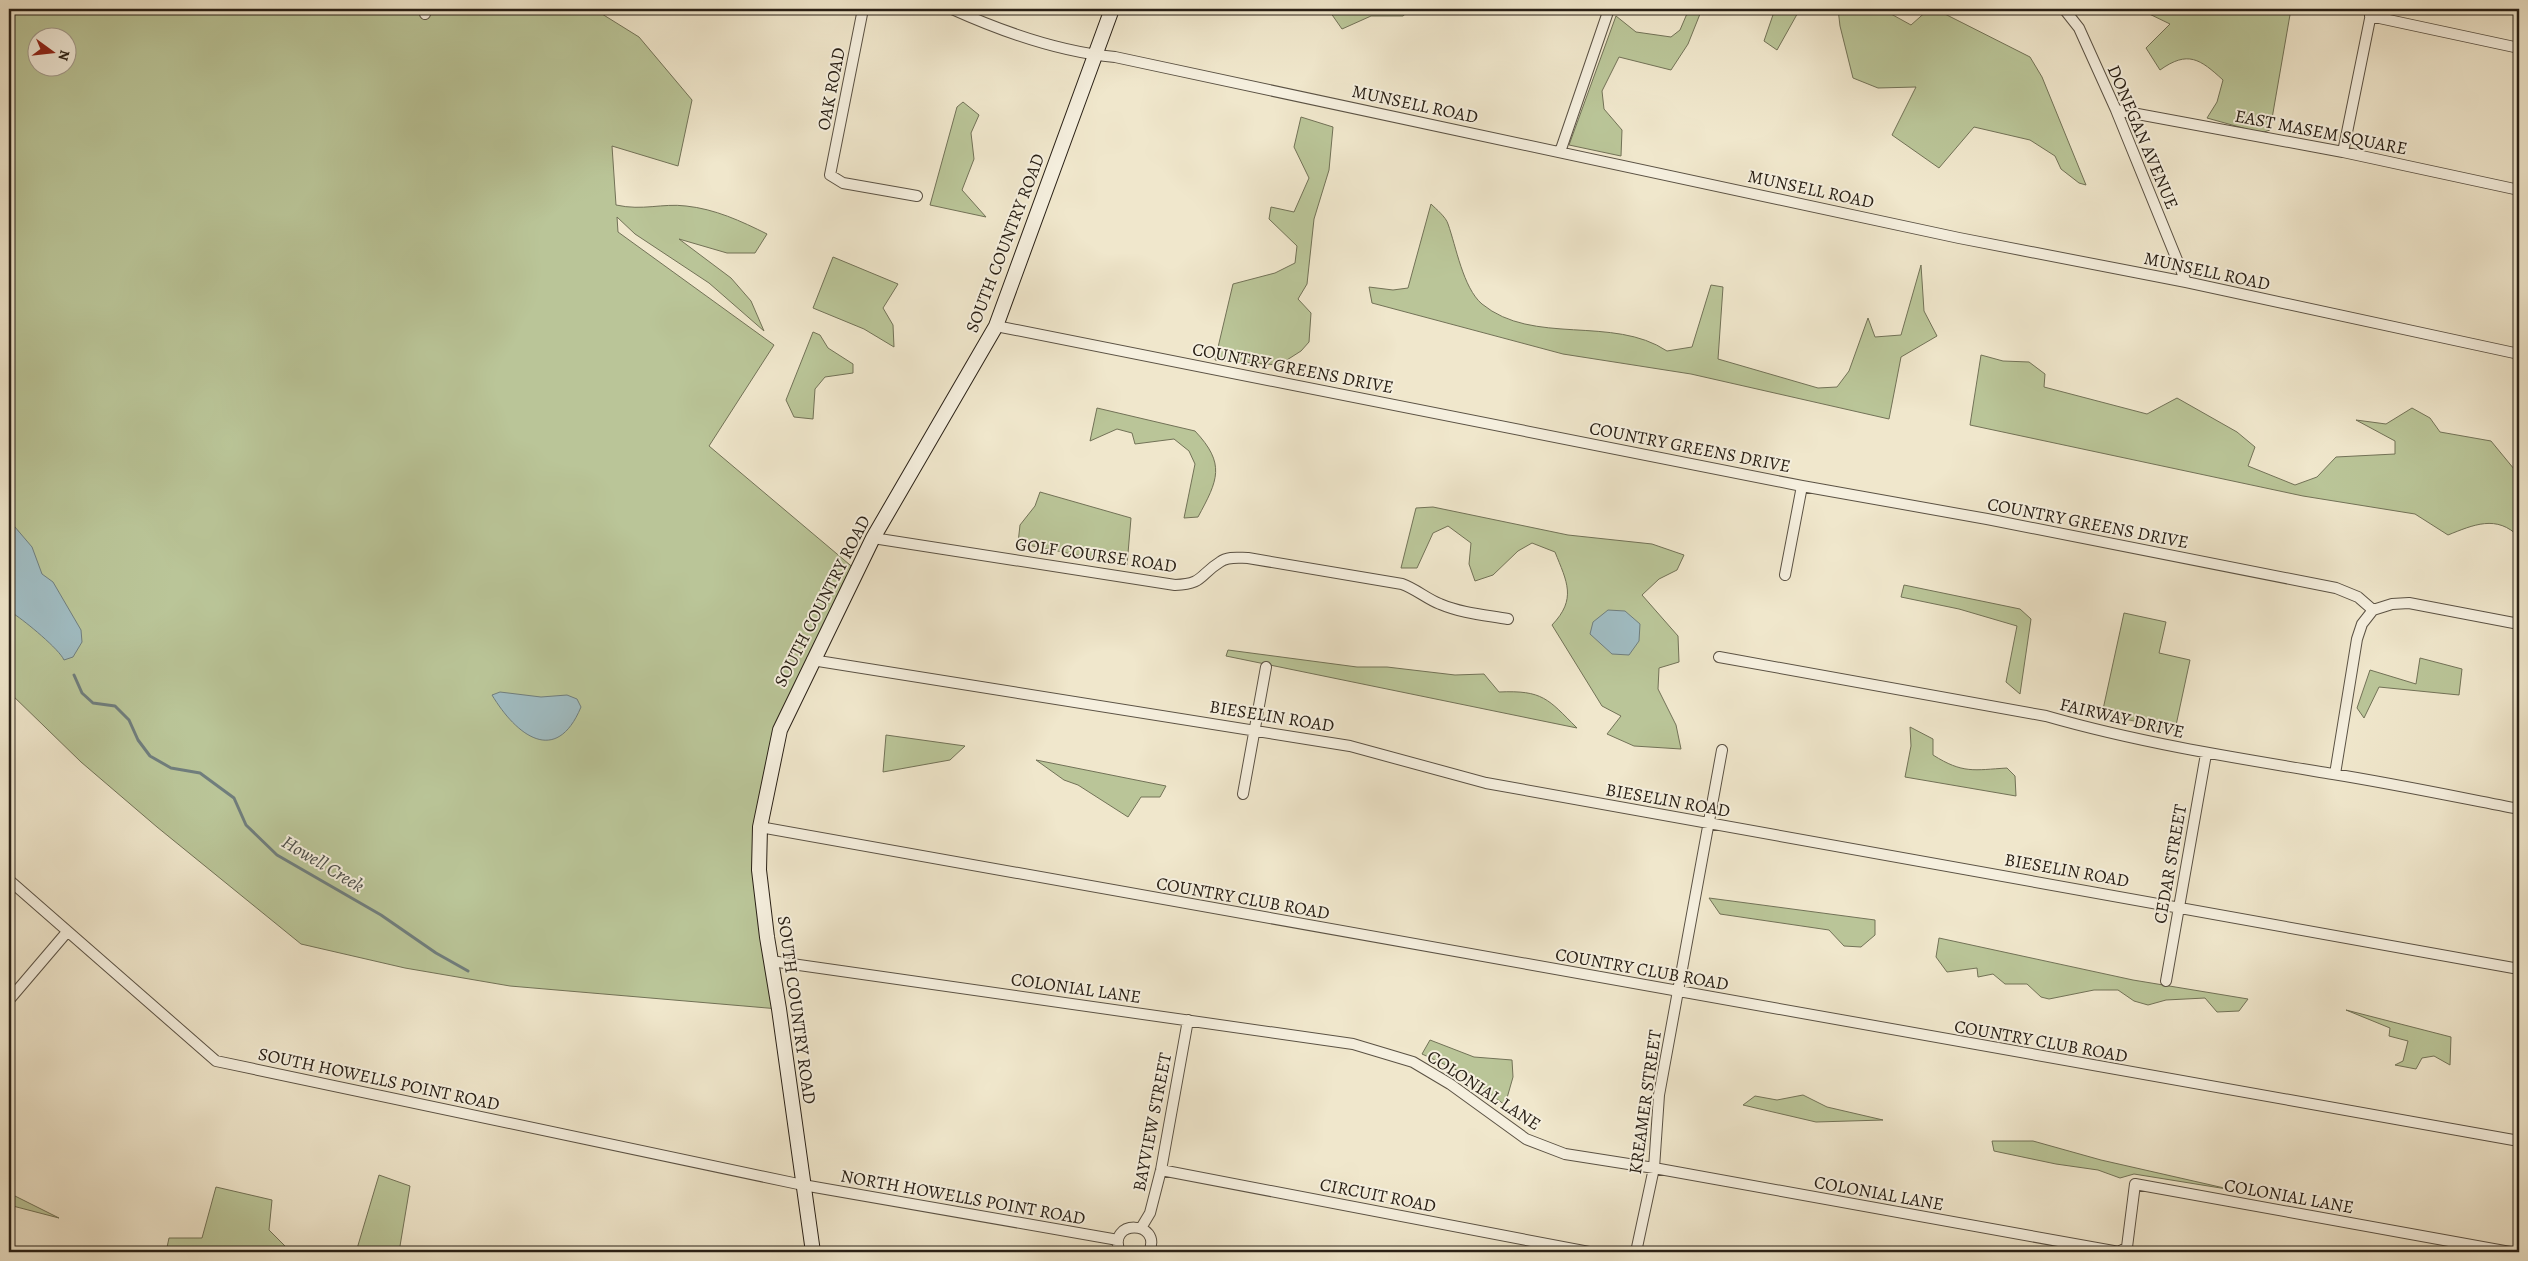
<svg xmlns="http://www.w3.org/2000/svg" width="2528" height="1261" font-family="Alegreya,serif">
<rect width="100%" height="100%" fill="#f0e7cc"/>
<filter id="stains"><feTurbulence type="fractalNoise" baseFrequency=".004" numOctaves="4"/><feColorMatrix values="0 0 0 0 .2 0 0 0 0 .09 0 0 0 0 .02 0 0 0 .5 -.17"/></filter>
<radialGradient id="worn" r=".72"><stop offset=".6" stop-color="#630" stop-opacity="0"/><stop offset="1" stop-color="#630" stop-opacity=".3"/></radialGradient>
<path fill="#bac598" stroke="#727257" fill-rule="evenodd" d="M9,9H413L424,14L427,9H594L639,37L692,100L678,166L612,146L616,205C643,211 662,203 686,206C715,209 741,221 767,234L755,253H727L679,239L731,278L751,301L764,331L709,283L635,234L617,217L618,232L774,345L709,446L856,570L780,730L760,827L779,1009L510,986L405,968L301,944L157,827L81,762L9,692ZM38,38H68V68H38Z
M1328,9H1411L1403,16H1371L1342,29Z
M1689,9H1702L1688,44L1671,70L1619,57L1602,91L1604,109L1622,130L1621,156L1569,145L1616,16L1636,32L1671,37L1680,30Z
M1775,9H1800L1777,50L1764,41Z
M1838,9H1882L1911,25L1929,9H1935L2030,57L2042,77L2086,185L2079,183L2061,169L2055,156L2030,140L1974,127L1939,168L1892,135L1916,87L1878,88L1853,78L1840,26Z
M2139,9H2291L2270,130L2261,133L2207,118L2217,102L2223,80C2200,59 2188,50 2160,70L2146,48L2170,24Z
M963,102L979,115L971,133L974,159L962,190L986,217L930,205L957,107Z
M1301,117L1333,127L1329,170L1314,219L1307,284L1298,299L1311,313L1309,342L1301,351L1279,365L1215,360L1233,284L1275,273L1295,263L1297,246L1269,219L1271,207L1294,212L1309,178L1294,147Z
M1431,204C1436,209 1446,217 1448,224C1456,246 1463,288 1482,304C1533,346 1613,315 1667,351L1692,347L1711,285L1723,287L1718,359L1818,388L1837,387L1849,371L1868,318L1875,337L1901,335L1921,265L1924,311L1937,336L1901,357L1889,419L1691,374L1563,354L1372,303L1369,287L1393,290L1408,288Z
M833,257L898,284L883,308L893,325L894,347L864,329L813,308Z
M813,332L820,335L828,348L853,364V373L825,377L815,389L813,419L794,417L786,400Z
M1981,355L2003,361L2029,362L2045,374L2044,387L2147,414L2177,398L2237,432L2255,447L2248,466L2295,485L2317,477L2336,457L2395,454V441L2356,420L2386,424L2412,408L2430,418L2440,432L2491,441L2519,475V537C2497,514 2473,525 2448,535L2415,514L2303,496L1970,425Z
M1097,408L1195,431C1226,464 1218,480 1198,517L1184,518L1195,464L1189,451L1174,439L1135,444L1132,433L1117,429L1090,441Z
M1040,492L1131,518L1127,565L1018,543L1020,525L1035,506Z
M1433,507L1568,535L1652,544L1684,555L1677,570L1659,579L1642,595L1678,636L1679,662L1659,668L1658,689L1676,725L1681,749L1634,746L1607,734L1621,716L1602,706L1552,625C1577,599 1567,582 1555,552L1532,543L1518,551L1493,575L1475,581L1469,564L1471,543L1448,526L1433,533L1417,568H1401L1416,508Z
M1904,585L2020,609L2031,619L2020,694L2006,682L2017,626L1959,609L1901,597Z
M2124,613L2166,622L2159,653L2190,660L2175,730L2102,714Z
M1228,650L1357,667H1387L1455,675L1484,674L1499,692C1543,690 1548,699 1577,728L1226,656Z
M2420,658L2462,669L2459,695L2379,687L2364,718L2357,708L2370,670L2416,684Z
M1910,727L1933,739V755C1963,774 1974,770 2007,768L2015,776L2016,796L1905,777L1911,746Z
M886,735L965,746L950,760L883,772Z
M1036,760L1166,786L1160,797H1141L1128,817L1078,785L1064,780Z
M1709,898L1875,920V935L1861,947L1844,946L1829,930L1720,914Z
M1939,938L2133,980L2248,999L2239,1011L2217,1012L2205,998L2166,1000L2148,1005L2134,1001L2118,990H2094L2049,999L2041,997L2027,984H2005L1993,974L1978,977L1977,968L1947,972L1936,957Z
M2346,1010L2451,1037L2450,1065L2434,1056L2422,1058L2416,1069L2395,1065L2403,1061L2408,1041L2389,1036L2390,1028Z
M1430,1040L1474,1057L1512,1060L1513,1077L1505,1105L1461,1072L1422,1054Z
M1803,1095L1827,1107L1883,1120L1816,1122L1743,1105L1755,1096L1777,1100Z
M1992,1141H2033L2101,1160L2233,1190L2134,1174L2120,1178L2098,1170L2056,1164L1994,1151Z
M379,1175L410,1186L399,1252H356Z
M216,1187L272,1200L269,1230L288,1249L306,1252H166L169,1238H202Z
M9,1193L59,1218L9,1205Z"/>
<path fill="#a0bcc2" stroke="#707e7d" d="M9,520L32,547L42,574L53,582L81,630L82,642L73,657L64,660C59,649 26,622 14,614L9,585Z
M1608,610L1625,611L1640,624L1639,641L1629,655L1612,654L1590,634L1593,622Z
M500,692L541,697L567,695L577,699L581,707C556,767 516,735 492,695Z"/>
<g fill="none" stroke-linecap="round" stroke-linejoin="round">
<path stroke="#707e7d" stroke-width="3" d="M74,675L82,693L93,703L115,706L129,720L138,740L150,756L171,768L200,773L234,798L246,825L277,855L381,915L436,953L468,971"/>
<g stroke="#5b5244" stroke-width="12">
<path id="street" d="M424,9L425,14
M863,9L830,175L843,183L917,196
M952,9C1003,32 1059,52 1115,57L1959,238L2186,282L2519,354
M2064,9L2079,28L2116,110L2186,282
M2370,16L2519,48
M2116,110L2343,152L2519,190
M1560,152L1609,9
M2343,152L2372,9
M996,326L1802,486L1987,519L2336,588L2358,597L2373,610
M873,538L1175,585C1204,584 1199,575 1220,562C1228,556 1239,558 1248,558L1402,584C1416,589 1427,599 1440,604C1461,613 1485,615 1508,619
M1785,575L1802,486
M2373,610L2392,604L2409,603L2519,624
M1719,657L2046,716C2140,743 2236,758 2333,774C2395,784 2457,797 2519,809
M812,660L1350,746L1486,783L2519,969
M2335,774L2357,639L2362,624L2373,610
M1243,794L1266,667
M760,827L2519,1141
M9,880L216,1061L803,1185L1118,1240
M771,961L1353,1044L1413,1062L1450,1084L1526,1139L1565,1154L1654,1168L2119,1252
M2166,981L2206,754
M9,1000L67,932
M1161,1170L1589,1252
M1141,1228L1150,1213L1161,1170L1188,1020
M1120,1252C1106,1219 1163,1220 1149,1252
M1636,1252L1654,1168L1659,1095L1722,750
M2119,1252L2127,1247L2135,1184L2510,1252"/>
</g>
<g stroke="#292016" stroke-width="16">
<path id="secondary" d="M813,1252L779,1009L767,937L759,870L760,827L780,730L873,538L996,326L1112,9"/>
</g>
<use href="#street" stroke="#f5efde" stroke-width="10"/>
<use href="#secondary" stroke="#f5efde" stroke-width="14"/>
</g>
<g text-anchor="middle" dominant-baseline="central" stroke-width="4" stroke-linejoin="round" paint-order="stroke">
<g font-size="18" fill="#292016" stroke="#f5efde">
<text transform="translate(831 89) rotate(-79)">OAK ROAD</text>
<text transform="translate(1415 104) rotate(12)">MUNSELL ROAD</text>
<text transform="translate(2321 132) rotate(11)">EAST MASEM SQUARE</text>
<text transform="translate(2143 137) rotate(67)">DONEGAN AVENUE</text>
<text transform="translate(1811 189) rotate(12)">MUNSELL ROAD</text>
<text transform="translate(1005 243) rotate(-69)">SOUTH COUNTRY ROAD</text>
<text transform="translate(2207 271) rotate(12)">MUNSELL ROAD</text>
<text transform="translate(1293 368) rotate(11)">COUNTRY GREENS DRIVE</text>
<text transform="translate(1690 447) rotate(11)">COUNTRY GREENS DRIVE</text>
<text transform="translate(2088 523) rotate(11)">COUNTRY GREENS DRIVE</text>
<text transform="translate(1096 555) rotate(8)">GOLF COURSE ROAD</text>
<text transform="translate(822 601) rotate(-63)">SOUTH COUNTRY ROAD</text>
<text transform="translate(1272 716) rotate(9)">BIESELIN ROAD</text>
<text transform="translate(2122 718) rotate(13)">FAIRWAY DRIVE</text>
<text transform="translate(1668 800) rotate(10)">BIESELIN ROAD</text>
<text transform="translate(2170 864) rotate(-80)">CEDAR STREET</text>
<text transform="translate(2067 870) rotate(10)">BIESELIN ROAD</text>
<text transform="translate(1243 898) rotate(10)">COUNTRY CLUB ROAD</text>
<text transform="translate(1642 969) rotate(10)">COUNTRY CLUB ROAD</text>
<text transform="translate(1076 988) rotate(8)">COLONIAL LANE</text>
<text transform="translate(797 1010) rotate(82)">SOUTH COUNTRY ROAD</text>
<text transform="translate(2041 1041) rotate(10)">COUNTRY CLUB ROAD</text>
<text transform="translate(379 1079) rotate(12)">SOUTH HOWELLS POINT ROAD</text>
<text transform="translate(1484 1090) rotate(33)">COLONIAL LANE</text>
<text transform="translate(1645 1102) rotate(-82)">KREAMER STREET</text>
<text transform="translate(1152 1122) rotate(-79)">BAYVIEW STREET</text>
<text transform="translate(1879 1193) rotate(10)">COLONIAL LANE</text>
<text transform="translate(1378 1195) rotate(11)">CIRCUIT ROAD</text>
<text transform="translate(2289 1196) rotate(10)">COLONIAL LANE</text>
<text transform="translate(963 1197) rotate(10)">NORTH HOWELLS POINT ROAD</text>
</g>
<g font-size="19" font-style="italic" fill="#4d4f4a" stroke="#f5efde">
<text transform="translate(323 864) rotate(31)">Howell Creek</text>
</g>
</g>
<rect width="2528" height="1261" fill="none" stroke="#f0e7cc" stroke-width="30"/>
<rect x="10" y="10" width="2508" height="1241" fill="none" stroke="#292016" stroke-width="2.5"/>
<rect x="15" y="15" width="2498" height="1231" fill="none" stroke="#292016"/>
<g transform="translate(52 52) rotate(105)"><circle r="24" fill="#f5efde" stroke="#a39c8e"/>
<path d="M0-4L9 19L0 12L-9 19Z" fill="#8f2418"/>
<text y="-8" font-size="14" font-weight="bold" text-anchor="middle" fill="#292016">N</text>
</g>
<rect width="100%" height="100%" filter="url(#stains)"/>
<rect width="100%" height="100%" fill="url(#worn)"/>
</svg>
